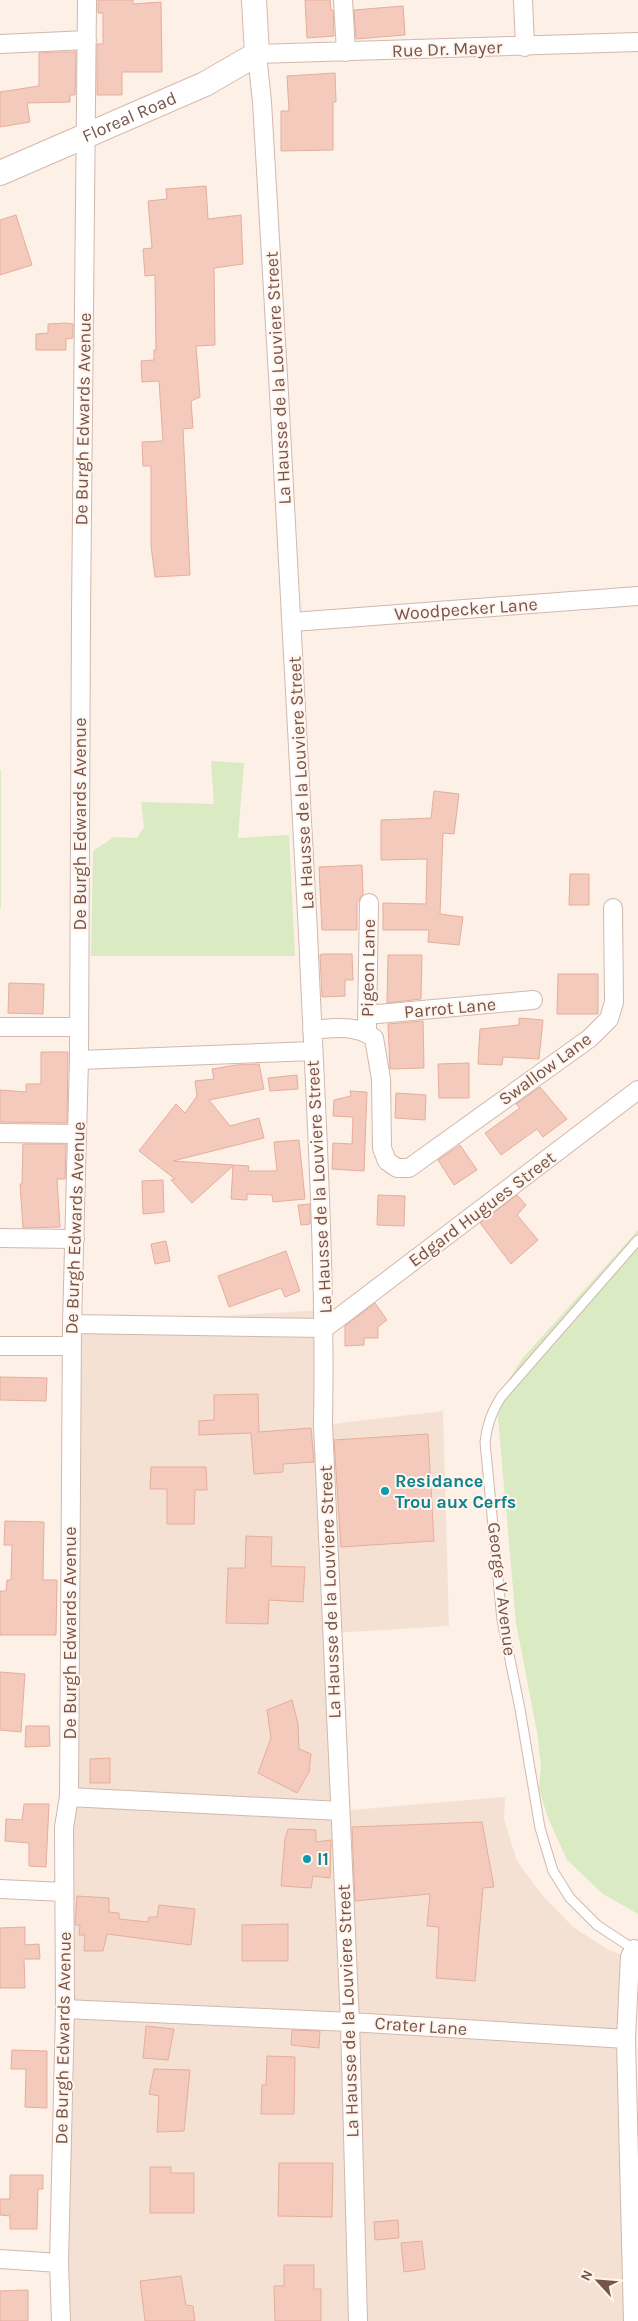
<svg xmlns="http://www.w3.org/2000/svg" width="638" height="2321" font-family="Karla,sans-serif">
<rect width="100%" height="100%" fill="#fdf0e6"/>
<path fill="#f5e1d4" d="M322,1310L324,1425L443,1411L449,1626L332,1633L340,1811L505,1797L504,1819L517,1861L541,1894L573,1927L609,1950L630,1957L633,2321H54L72,1325Z"/>
<path fill="#daebc3" d="M211,761L244,763L238,838L289,835L295,956H91L93,851L114,837L137,838L144,827L141,802L214,804Z
M0,770H1V908H0Z
M638,1230V1914L603,1894L567,1860L548,1818L539,1789L541,1766L537,1732L516,1623L497,1406L499,1395L522,1359Z"/>
<path fill="#f3cabc" stroke="#e6ad9c" d="M98,0H133V4L161,2L162,72H122V95H97V44H103V13H98Z
M305,0H330L331,10H333L334,36L307,38Z
M403,6L405,35L356,39L354,10Z
M56,52H76L75,95H70V102L27,103L30,122L0,127V92L39,86V53Z
M335,73L336,102H333V150L281,151V111H289L287,76Z
M206,186L208,219L241,215L243,264L214,268L215,345L196,346L200,397L191,401L193,428L183,429L190,575L155,577L151,546V466H143L142,442L163,441L159,381L142,382L141,361L154,360V350H156L155,275L145,276L143,249L152,248L148,201L167,199L166,189Z
M16,215L32,265L0,275V220Z
M66,323L73,324V338L66,339V350H36V334L48,333V324Z
M434,791L459,794L454,834L443,833L440,914L463,917L459,945L428,942L429,930H383V903L426,904L427,859L381,860V820L431,818Z
M362,865L363,894L357,903V930H322L319,867Z
M570,874H589V905H569Z
M322,954H352L353,980H345V996L322,997L320,955Z
M388,955H422L421,999L387,1003Z
M558,974H598V1014H557Z
M9,983L44,984L43,1014L8,1013Z
M519,1018L543,1020L539,1059L503,1057L502,1065L478,1064L480,1029L519,1025Z
M423,1021L424,1068L390,1069L388,1024Z
M41,1052H68L67,1123L0,1122V1090L26,1092V1084H41Z
M469,1063V1098H439L438,1064Z
M259,1064L264,1089L209,1100L230,1126L259,1118L264,1138L173,1161L249,1166L248,1171H277L274,1142L299,1140L305,1199L273,1202L272,1195L247,1194V1200L231,1199L233,1166L192,1203L171,1180L175,1179L139,1151L176,1104L185,1113L197,1096L195,1081L214,1079L212,1069L236,1065Z
M297,1075L298,1089L270,1091L268,1078Z
M540,1087L567,1119L543,1137L537,1129L501,1155L485,1133L520,1108L516,1104Z
M350,1091L367,1092L364,1171L332,1169L333,1143L352,1144L353,1117L333,1116L334,1100L351,1096Z
M396,1093L426,1095L425,1120L395,1118Z
M23,1144H66L65,1179H57L60,1227L23,1228L20,1184H22Z
M460,1145L477,1170L454,1185L438,1160Z
M163,1180L164,1212L143,1214L142,1181Z
M378,1195L405,1196L404,1226L377,1225Z
M517,1195L526,1205L517,1215L538,1240L511,1264L480,1223Z
M310,1204V1224L301,1225L298,1205Z
M166,1241L170,1261L155,1264L151,1244Z
M286,1251L300,1291L285,1297L281,1288L229,1307L218,1276Z
M375,1303L387,1320L378,1327V1338H364V1345L345,1346V1326Z
M0,1377L47,1378L46,1401L0,1400Z
M258,1394L259,1432L311,1428L314,1462L283,1464V1472L254,1474L251,1433L199,1435V1421L214,1420V1395Z
M428,1434L434,1541L341,1547L334,1440Z
M151,1467H206L207,1490H195L194,1524H167V1489H150Z
M5,1521L44,1522L43,1580H57L56,1635H0V1591H6L7,1580H11L12,1545H4Z
M246,1536L272,1537L271,1566L305,1567L303,1602L269,1600L268,1624L226,1623L228,1568H245Z
M0,1672L25,1674L21,1732L0,1730Z
M292,1700L298,1724L299,1749L311,1754L309,1772L297,1793L258,1773L271,1738L267,1710Z
M26,1726H49L50,1746L25,1747Z
M110,1758V1783H90V1759Z
M24,1804H49L46,1867L29,1866V1843L5,1841L6,1819L22,1820Z
M482,1822L494,1887L483,1888L475,1981L436,1978L439,1927L427,1926L430,1894L355,1901L352,1827Z
M288,1829L316,1830V1842L331,1840L330,1878L313,1876L311,1888L281,1886L285,1839Z
M77,1896L109,1898V1912L119,1913V1919L148,1922L149,1917H157L159,1905L195,1909L191,1945L107,1934L103,1951H84L85,1935H79L80,1925H75Z
M288,1924V1961H242V1925Z
M25,1927V1945L39,1944L40,1959H24L25,1988H0V1928Z
M146,2026L174,2029L168,2060L143,2058Z
M292,2030L320,2031L319,2048L291,2045Z
M12,2050L47,2051V2108L25,2107L26,2069H11Z
M267,2056L295,2057L294,2114H261L262,2085H266Z
M154,2069L190,2070L184,2131L157,2132L159,2096L149,2094Z
M279,2163H333L332,2217L278,2216Z
M150,2167H171V2173H194V2213H150Z
M10,2175H43V2189H38L37,2229H10V2216L0,2215V2199H10Z
M398,2220L399,2238L375,2240L374,2222Z
M422,2241L425,2269L404,2272L401,2243Z
M284,2265H314V2289H321V2321H275L274,2286H284Z
M181,2276L186,2305L193,2306L195,2321H145L140,2281Z
M28,2290V2321H0V2291Z"/>
<g fill="none" stroke-linecap="round" stroke-linejoin="round">
<g stroke="#d1b8ae" stroke-width="11">
<path id="lane" d="M635,1950L597,1925L570,1898L553,1871L540,1828L520,1709L502,1620L485,1442C487,1425 491,1412 501,1397L638,1240"/>
</g>
<g stroke="#d1b8ae" stroke-width="20">
<path id="street" d="M343,0L346,52
M523,0L525,47
M0,44L87,40
M293,622L638,596
M367,1015L533,1000
M0,1027H79
M367,1027L369,903
M312,1030C334,1028 355,1024 374,1038L381,1079L382,1148L387,1161L397,1168H409L590,1038L609,1019L614,1002L613,908
M79,1060L313,1051
M0,1133L77,1134
M0,1238L75,1239
M72,1324L325,1328L638,1090
M0,1346H71
M69,1797L340,1811
M0,1889L64,1892
M65,2009L350,2022L626,2039
M0,2259L59,2263
M61,2321L59,2263L65,2009L64,1827L69,1797L72,1324L79,1060L81,614L87,0
M358,2321L350,2022L323,1425C326,1261 315,1096 308,933C295,655 278,379 262,102L257,54L638,42
M633,2321L626,2039L630,1957L634,1949"/>
</g>
<g stroke="#d7b9ad" stroke-width="26">
<g id="secondary">
<path id="s1" d="M0,173L205,84L257,54L254,0"/>
</g>
</g>
<use href="#lane" stroke="#fff" stroke-width="9"/>
<use href="#street" stroke="#fff" stroke-width="18"/>
<use href="#secondary" stroke="#fff" stroke-width="24"/>
</g>
<g fill="#0f9aa8" stroke="#fff5ed" stroke-width="2">
<circle cx="385" cy="1491" r="5"/>
<circle cx="307" cy="1859" r="5"/>
</g>
<g text-anchor="middle" dominant-baseline="central" stroke-width="4" stroke-linejoin="round" paint-order="stroke">
<g font-size="18" fill="#775349" stroke="#fff5ed">
<text transform="translate(447 49) rotate(-2)">Rue Dr. Mayer</text>
<text stroke="none"><textPath href="#s1" startOffset="141">Floreal Road</textPath></text>
<text transform="translate(278 378) rotate(-93)">La Hausse de la Louviere Street</text>
<text transform="translate(83 419) rotate(-89)">De Burgh Edwards Avenue</text>
<text transform="translate(466 609) rotate(-4)">Woodpecker Lane</text>
<text transform="translate(301 783) rotate(-93)">La Hausse de la Louviere Street</text>
<text transform="translate(80 824) rotate(-90)">De Burgh Edwards Avenue</text>
<text transform="translate(368 968) rotate(-89)">Pigeon Lane</text>
<text transform="translate(450 1008) rotate(-5)">Parrot Lane</text>
<text transform="translate(545 1069) rotate(-36)">Swallow Lane</text>
<text transform="translate(319 1187) rotate(-93)">La Hausse de la Louviere Street</text>
<text transform="translate(482 1209) rotate(-37)">Edgard Hugues Street</text>
<text transform="translate(75 1228) rotate(-88)">De Burgh Edwards Avenue</text>
<text transform="translate(502 1589) rotate(83)">George V Avenue</text>
<text transform="translate(330 1592) rotate(-92)">La Hausse de la Louviere Street</text>
<text transform="translate(70 1633) rotate(-90)">De Burgh Edwards Avenue</text>
<text transform="translate(348 2011) rotate(-92)">La Hausse de la Louviere Street</text>
<text transform="translate(421 2026) rotate(4)">Crater Lane</text>
<text transform="translate(63 2038) rotate(-89)">De Burgh Edwards Avenue</text>
</g>
<g font-size="18" font-weight="bold" fill="#0d838f" stroke="#fff5ed" text-anchor="start">
<text x="395" y="1481">Residance<tspan x="395" dy="21">Trou aux Cerfs</tspan></text>
<text x="317" y="1859">l1</text>
</g>
</g>
<g transform="translate(598 2281) rotate(296)" stroke="#fff5ed" stroke-width="4" paint-order="stroke">
<path d="M0-4L9 19L0 12L-9 19Z" fill="#775349"/>
<text y="-8" font-size="14" font-weight="bold" text-anchor="middle" fill="#775349">N</text>
</g>
</svg>
